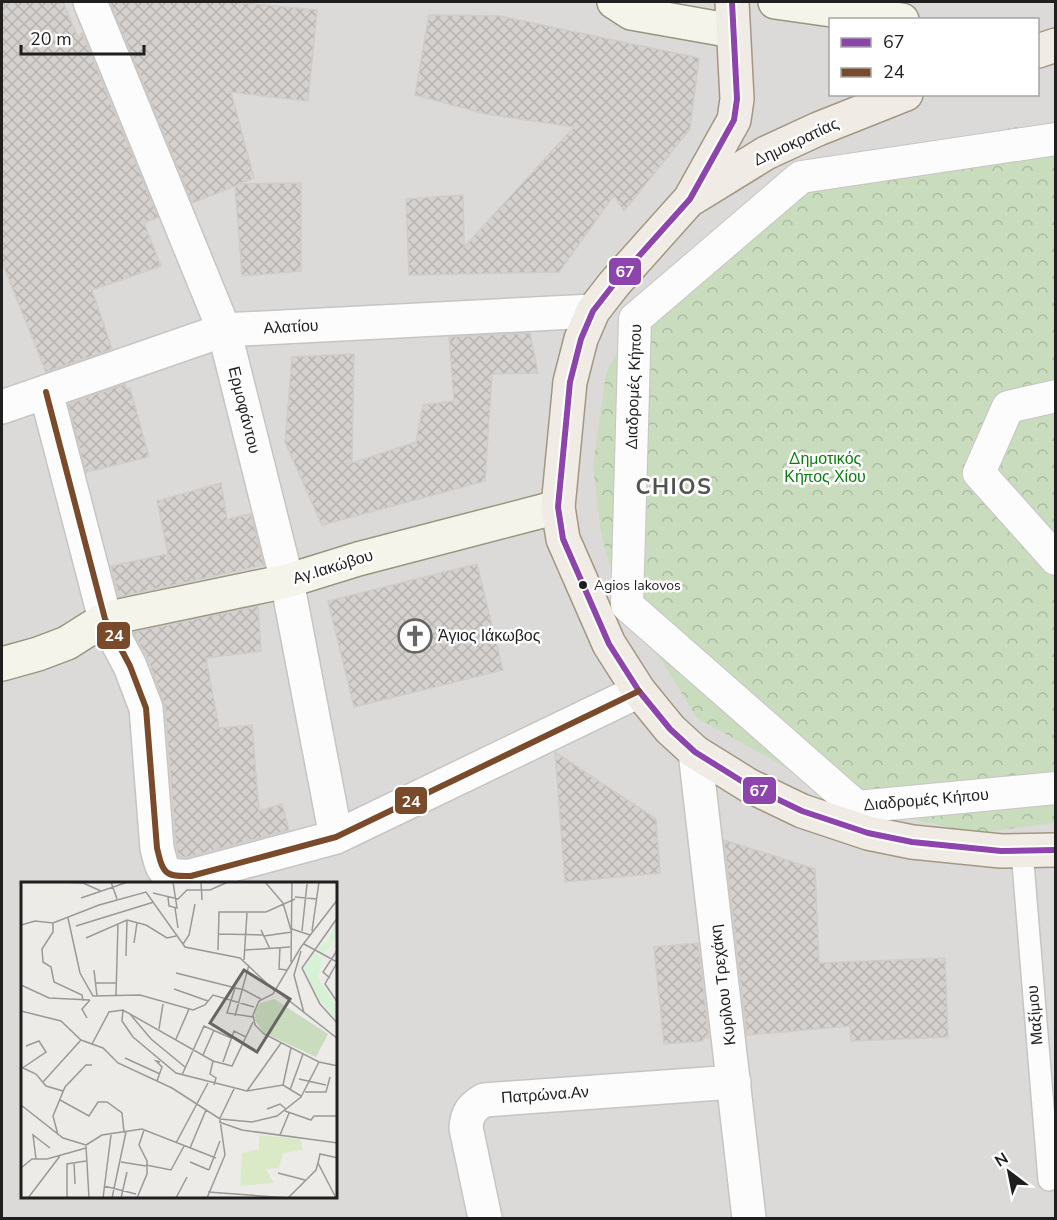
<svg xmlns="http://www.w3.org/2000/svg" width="1057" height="1220" font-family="'Nunito Sans',sans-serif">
<defs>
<pattern id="forest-crowns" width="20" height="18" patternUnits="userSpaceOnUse" patternTransform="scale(1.5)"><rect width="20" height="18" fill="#c9dcbd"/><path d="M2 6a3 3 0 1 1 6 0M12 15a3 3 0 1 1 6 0" fill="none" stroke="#acbca2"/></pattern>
<pattern id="building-cross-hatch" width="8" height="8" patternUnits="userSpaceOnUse" patternTransform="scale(1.5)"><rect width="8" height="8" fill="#d4d1ce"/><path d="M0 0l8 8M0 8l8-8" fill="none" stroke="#b6b3b0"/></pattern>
</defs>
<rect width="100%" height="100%" fill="#edebe8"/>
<path fill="#dcdad9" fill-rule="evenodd" d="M2,2H1055V1218H2ZM830,20H1038V94H830ZM22,884H336V1198H22Z"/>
<path fill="url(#forest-crowns)" d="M1014,127L1055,130V823L976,833L857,807L697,718L616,587L601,534L593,465L606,373L635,319L801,177Z"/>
<path fill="url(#building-cross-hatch)" stroke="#d0ccc9" stroke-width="1.5" d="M2,2H63L78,38L82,33L158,217L144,223L161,266L92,290L112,349L46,372L2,262Z
M110,2H234L317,10L308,101L231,92L254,178L239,184L301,183V271L242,276L235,186L192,203Z
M429,15L500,16L699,58L690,129L624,211L614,195L559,272L409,275L406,199L463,195L464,247L574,127L486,114L415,95Z
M530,333L538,373L492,374L485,481L322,525L285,442L292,357L354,354L352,463L416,442L423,405L454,401L449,337Z
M125,384L126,389L130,388L149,457L86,472L68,404Z
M221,483L227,519L251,514L264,565L119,597L111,566L168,554L157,501Z
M477,564L503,670L354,707L328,601Z
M258,606L261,651L206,658L219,728L252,725L259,811L282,804L289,830L188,857H179L176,845L165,706L148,659L133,632Z
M555,752L656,819L660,873L565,882Z
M724,840L815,869L819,963L945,958L948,1037L851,1041L850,1026L747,1035Z
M698,943L709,1038H703V1041L664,1044L654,947Z"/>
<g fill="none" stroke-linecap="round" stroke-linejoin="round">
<g stroke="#c6c5c4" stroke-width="24">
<path id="service" d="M1022,851L1049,1180"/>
</g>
<g stroke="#c6c5c4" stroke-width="34">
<path id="pedestrian" d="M1056,139L801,177L635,319L627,605L857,807L1056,788
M1056,396L1008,407L979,473L1056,559"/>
</g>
<g stroke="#c6c5c4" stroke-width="36">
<path id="minor" d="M90,2L224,330L287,581L336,837
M46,392L105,619L130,666L146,708L157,848C163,873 164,877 191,876L336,837L639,691
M2,407L224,330L593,311
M695,752L749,1218
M485,1218L466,1128C467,1113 472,1107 484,1100L734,1082"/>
</g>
<g stroke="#97977f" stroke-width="36">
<path id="secondary" d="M614,2L631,13L733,31
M775,2L902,20
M2,664L38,654L67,643L105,619L287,581L358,559L558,507"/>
</g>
<g stroke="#a39784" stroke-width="36">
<path id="primary" d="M732,2L737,99L734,120L690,199L614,284L593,311L581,339L570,382L558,507L563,539L609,644L639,691L670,729L695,752L748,785L802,811L868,833L912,842L1001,851L1056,850
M1038,51L1056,45
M693,198L766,153L818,129L906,94"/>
</g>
<use href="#service" stroke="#fcfcfc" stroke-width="21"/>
<use href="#pedestrian" stroke="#fcfcfc" stroke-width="32"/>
<use href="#minor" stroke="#fcfcfc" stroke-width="33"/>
<use href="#secondary" stroke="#f4f4eb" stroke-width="33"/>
<use href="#primary" stroke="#f0ebe5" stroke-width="33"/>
<g stroke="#fff" stroke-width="10">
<path id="bus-1" d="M732,2L737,99L734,120L690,199L614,284L593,311L581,339L570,382L558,507L563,539L609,644L639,691L670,729L695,752L748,785L802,811L868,833L912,842L1001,851L1056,850"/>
</g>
<g stroke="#fff" stroke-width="10">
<path id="bus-2" d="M46,392L105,619L130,666L146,708L157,848C163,873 164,877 191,876L336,837L639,691"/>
</g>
<use href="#bus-1" stroke="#8e44ad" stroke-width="6"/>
<use href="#bus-2" stroke="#7a4b2a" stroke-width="6"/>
</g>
<defs>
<g id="church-ring" transform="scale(1.725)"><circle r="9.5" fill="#fff" stroke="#676665" stroke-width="1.5"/><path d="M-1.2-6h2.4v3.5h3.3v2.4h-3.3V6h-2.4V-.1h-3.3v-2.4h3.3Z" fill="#676665"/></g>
</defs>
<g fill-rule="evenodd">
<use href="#church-ring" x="415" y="636"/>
</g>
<circle fill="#1f1f1f" stroke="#fff" stroke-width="2" cx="583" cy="585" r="5"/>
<g text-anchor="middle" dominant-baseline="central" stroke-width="5" stroke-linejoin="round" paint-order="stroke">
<g font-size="14" fill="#1f1f1f" stroke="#fff" text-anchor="start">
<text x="594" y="585">Agios Iakovos</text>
</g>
<g font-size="16" fill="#1f1f1f" stroke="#fff">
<text transform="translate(796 142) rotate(-25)">Δημοκρατίας</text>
<text transform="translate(291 327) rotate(-3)">Αλατίου</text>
<text transform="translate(634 387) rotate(-88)">Διαδρομές Κήπου</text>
<text transform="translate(244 410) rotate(76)">Ερμοφάντου</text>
<text transform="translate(333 567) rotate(-17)">Αγ.Ιακώβου</text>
<text transform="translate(926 800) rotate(-5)">Διαδρομές Κήπου</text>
<text transform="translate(723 985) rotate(-97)">Κυρίλου Τρεχάκη</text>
<text transform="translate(1035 1015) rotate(-95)">Μαξίμου</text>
<text transform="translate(545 1095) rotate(-4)">Πατρώνα.Αν</text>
</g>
<g font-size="16" fill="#0a7f0e" stroke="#fff">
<text x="825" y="459">Δημοτικός<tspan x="825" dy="18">Κήπος Χίου</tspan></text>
</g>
<g font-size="16" fill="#1f1f1f" stroke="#fff" text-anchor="start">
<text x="438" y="636">Άγιος Ιάκωβος</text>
</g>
<g font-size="22" font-weight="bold" letter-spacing="1.5" fill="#525252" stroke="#fff">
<text x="674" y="487">CHIOS</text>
</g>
</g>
<g transform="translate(21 882)">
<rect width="316" height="316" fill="#edebe8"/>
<path d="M238,253L279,257L282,268L262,271L258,286L245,287L253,301L219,304L221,271L238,267Z" fill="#dbeac6"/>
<path d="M253,117L307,152L295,175L243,151L234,138V130L239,121Z" fill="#c9dcbd"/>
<path d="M316,39V54L302,73L296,67L307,59ZM293,71L301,76L297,97L316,124V139L298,117L283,87Z" fill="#d5f3d4"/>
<path fill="none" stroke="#9b9998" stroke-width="1.5" d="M40,0L62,1L80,9M90,0L96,17M180,0L181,18M244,0L262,21L270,48M132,11L157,17L166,8H189L207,0M147,15L148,24L156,26L152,0M274,15L296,17M60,16L107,0M317,17L280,65L252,112L238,119L232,133L234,143L243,152L298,180L317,184M154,26L157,46M317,35L281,86L299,122L317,142M47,36L59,91L72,114L119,113L172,128L184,123L192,113L233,125M32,41V50L21,67L22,80L30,85L33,100L61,113L62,119M0,43L14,39L32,41L78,23L125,10L164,65L219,76L254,109M55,44L133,20M271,47L289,53M240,48L249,67M281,49L286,2M291,49L298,0M197,52L242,53M243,54L271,50M65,56L106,38L125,43L146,56L155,54M113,61L116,41M162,62L168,53L174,22M283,62L316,80M259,65L258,87L266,88M197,68L198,30H245L274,17M224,68L269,65M280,69L273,93L283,131M105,74L106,38M223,78L226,31M317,79L304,102L317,121M270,80L271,0M73,88L76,114M155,91L223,108L240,117M309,96L302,90L317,67M75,101H96M0,103L28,116L69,118M214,106L206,131L232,135M252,106L317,157M153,107L187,119M95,113L97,41M102,128L101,139L112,155L155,191L226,209L262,203L280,214M0,129L40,139L60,158L82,166L97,181L151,206L199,237L231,240L256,234L280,215L298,180M109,132L130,157L164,185M214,134L228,83M66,136L61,127L69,118M138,147L142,122M155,157L168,127M71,162L88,130L102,128L192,179L211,184L232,140M182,173L193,148M104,176L139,192M192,179L189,192L195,196L193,203M202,180L213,149L225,155M2,186L15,192L25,204L42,209M0,187L25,170L18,159L5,164M161,193L183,144L210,156M278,197L305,203M136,199L141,185L135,179L139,180M22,200L60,158M262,203L270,166M269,208L282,172M226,209L260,161M284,210H305L309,195M39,218L68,234L77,220H86L101,231L103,250M0,223L42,256L65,263M246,227L259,222L265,227M264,229L290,238L293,234H317M199,236L213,207M198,240L221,248L317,261M37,253L32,234L44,205L65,183H71M259,253L268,231M155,261L187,201M65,263L81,253L121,247L195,276M65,264L68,316M169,266L185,228M15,277L12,253L29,266M53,280L54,302M100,280L125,284M169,280L188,288M125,283L150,288L163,264M0,286L11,277H26L65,266M188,288L199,259M257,291L284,298M83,304L115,312M187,310L267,316M7,316L39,274M46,316V282L65,279M82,316L90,253M91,316L105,250M100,316L106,290M116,316L126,292V279L118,263L123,248M155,316L166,295M186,316L204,273L199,238M267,316L295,288L297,281M315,316L297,281L299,272L317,276"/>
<path fill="#676665" fill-opacity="0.15" stroke="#676665" stroke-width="3" d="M223,88L269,117L236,170L189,141Z"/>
<rect width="316" height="316" fill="none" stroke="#1f1f1f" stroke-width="3"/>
</g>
<g stroke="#fff" stroke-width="2">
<rect x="608" y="257" width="34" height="29" rx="6" fill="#8e44ad"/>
<rect x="96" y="621" width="35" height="29" rx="6" fill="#7a4b2a"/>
<rect x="742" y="776" width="35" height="29" rx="6" fill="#8e44ad"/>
<rect x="394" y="786" width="34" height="29" rx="6" fill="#7a4b2a"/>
</g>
<g font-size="16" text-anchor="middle" font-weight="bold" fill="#fff">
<text x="625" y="277">67</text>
<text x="114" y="641">24</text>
<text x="759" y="796">67</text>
<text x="411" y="807">24</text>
</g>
<rect width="1057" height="1220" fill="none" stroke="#1f1f1f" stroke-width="6"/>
<rect x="829" y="18" width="210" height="78" fill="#ffffff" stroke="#a5a5a5" stroke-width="1.5"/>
<rect x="841" y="38" width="30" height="9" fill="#8e44ad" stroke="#a5a5a5" stroke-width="1.5"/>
<text x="883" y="48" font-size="18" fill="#1f1f1f">67</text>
<rect x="841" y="68" width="30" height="9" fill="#7a4b2a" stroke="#a5a5a5" stroke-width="1.5"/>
<text x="883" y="78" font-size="18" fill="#1f1f1f">24</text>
<g transform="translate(1009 1172) rotate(328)" stroke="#ffffff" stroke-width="4.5" paint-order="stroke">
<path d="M0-4.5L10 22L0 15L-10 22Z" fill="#1f1f1f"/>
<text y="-9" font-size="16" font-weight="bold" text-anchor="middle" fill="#1f1f1f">N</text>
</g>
<path d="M21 45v9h123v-9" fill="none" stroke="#1f1f1f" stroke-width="3"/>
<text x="30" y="45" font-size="18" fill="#1f1f1f" stroke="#ffffff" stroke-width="4.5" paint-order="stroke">20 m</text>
</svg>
